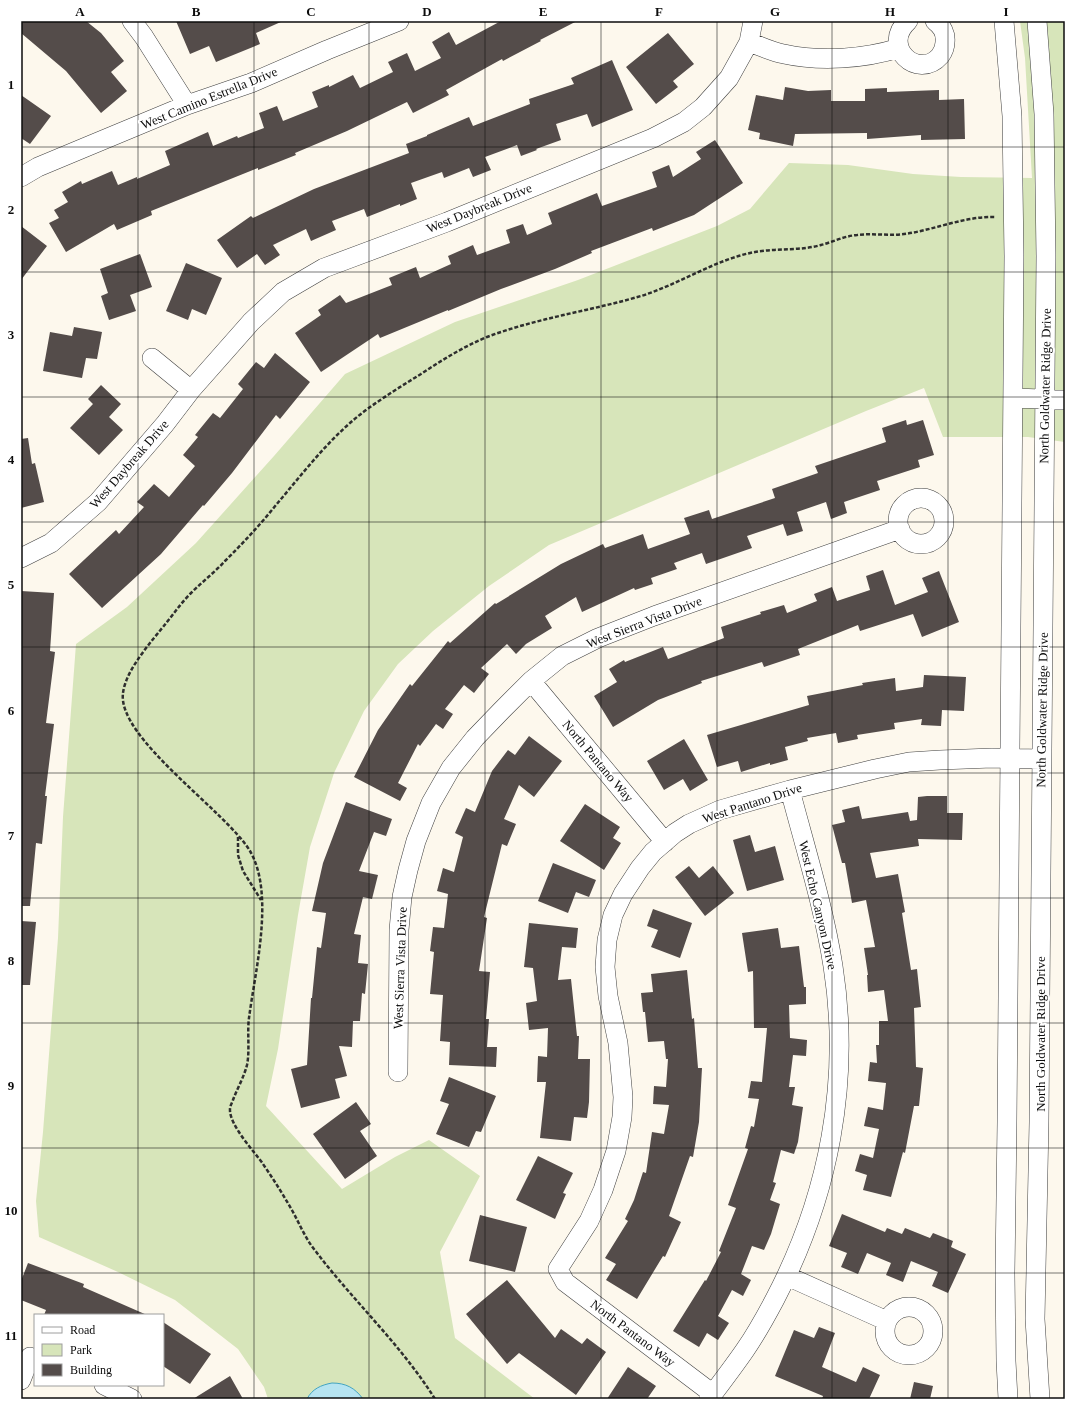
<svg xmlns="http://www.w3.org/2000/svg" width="1086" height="1420" font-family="Georgia,serif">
<rect width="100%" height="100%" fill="#fdf8ed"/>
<path fill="#d7e5ba" d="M1020,21H1065V442L1028,437H943L924,388L866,411L549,545L489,586L433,631L398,664L364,711L334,773L310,847L298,915L278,1049L266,1106L342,1189L395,1157L429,1140L480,1176L440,1252L455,1338L535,1399H268L264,1387L238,1349L175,1300L118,1272L39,1237L36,1201L43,1132L58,938L63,817L76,644L127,607L196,543L274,456L345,374L455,322L578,280L717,226L750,209L789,163L848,165L913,174L961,177L1032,178L1025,58Z"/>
<path fill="#b6e4f1" stroke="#43a4c1" d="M332,1383C346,1383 355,1388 363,1399H307C312,1389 321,1385 332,1383Z"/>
<path fill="#544c4a" d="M21,21H86L101,33L124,61L111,72L127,91L101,113L66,71L21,33Z
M176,21H283L256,33L260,44L216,62L209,46L190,54Z
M501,21H577L540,40L541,41L503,61L502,59L446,90L449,95L413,113L407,102L347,131L295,153L296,155L258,170V168L151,211L152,215L117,230L114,224L66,252L49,223L59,218L54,210L68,202L62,192L81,181L82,184L112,171L118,185L137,177V179L170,165L165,151L190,140L208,132L213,146L237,136L238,138L264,128L259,113L277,106L283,121L318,107L312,92L329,85V87L353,75L360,88L393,72L388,62L407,53L415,71L441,58L432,42L449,32L456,45Z
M668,33L694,64L673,81L678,87L656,104L626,67Z
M612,60L633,110L592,127L587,114L556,124L561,140L536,149L537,150L521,156L517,145L485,157L491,170L473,177L469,168L444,178L442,172L411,183L417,199L400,206V204L367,217L364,209L332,221L336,230L311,241L306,229L273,245L280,255L265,265L257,254L237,268L217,240L251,216L253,218L314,189L409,153L406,144L427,136V135L469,117L473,126L530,104L529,99L574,84L571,78Z
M785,87L808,91L831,90V101H865V89L887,88V92L939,90V100L964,99L965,139L921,140V135L867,139V133L795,134L793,146L759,139L760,133L748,130L756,95L783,100Z
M21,95L51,116L30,144L21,138Z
M715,140L743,183L694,215L653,231L652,228L591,251L592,253L555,269L501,289L448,311V310L380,338L378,334L321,372L295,333L321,315L318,310L340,295L346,303L392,285L389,278L416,267L420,278L451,264L448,256L473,245L477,255L510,243L506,230L523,224L527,235L552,224L548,213L597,193L602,206L657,187L652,172L669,165L673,177L701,159L696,152Z
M21,226L47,246L21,280Z
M140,254L152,287L130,295L136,311L109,320L101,296L108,293L100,269Z
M186,263L222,278L206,315L192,309L188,320L166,311Z
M74,327L102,332L97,359L86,358L82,378L43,371L50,332L72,336Z
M275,353L310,382L280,419L276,415L232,473L204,506L203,505L161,554L102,608L69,574L116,530L119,534L144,507L137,502L154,484L169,497L195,466L183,455L198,437L195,435L213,413L220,418L243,389L238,384L256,362L264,368Z
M101,385L121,404L109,417L123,430L99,455L70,428L93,404L88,399Z
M906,420L907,425L923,420L934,455L918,460L920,467L877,481L880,490L844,502L847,513L831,519L826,502L797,512L803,531L787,536L783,524L747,536L752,548L706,564L702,553L674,563L677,569L651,578L653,584L635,590L634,588L582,612L576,597L545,616L552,628L526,644L516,654L507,644L481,668L489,674L474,693L464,685L445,709L453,714L443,729L436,724L420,746L418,744L398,783L407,788L400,801L354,777L378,730L410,684L412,686L448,641L450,643L495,603L496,604L561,564L603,544L605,548L643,534L648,549L690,534L684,518L709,510L712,519L775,498L772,489L818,473L815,466L886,442L882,428Z
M28,438L32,464L35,463L44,502L21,508V439Z
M883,570L895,605L928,592L922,578L939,571L959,622L922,637L913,614L860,631L858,625L798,649L800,655L764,667L762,662L701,681L702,683L658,700L613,727L594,696L617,682L609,669L624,660L625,662L663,647L668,659L724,638L721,627L761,614L760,612L784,605L787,613L817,601L814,594L832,587L837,601L870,590L866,576Z
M21,591L54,593L50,651L55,652L46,723L54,724L45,796H47L42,844L36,843L30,906H21Z
M924,675L966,677L964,711L942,710L941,726L921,725L922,719L894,723L895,729L857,735L858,739L838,743L836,733L807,738L808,741L785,747L788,760L770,765V763L741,772L738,761L717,767L707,735L809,705L807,696L863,685L862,683L895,678L896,691L923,687Z
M529,736L562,761L534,797L519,785L504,819L516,824L507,846L502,844L484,917L487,918L479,971L490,972L486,1019H489L487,1047H497L496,1067L449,1065L450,1042L440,1041L443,995L430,994L434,952L430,951L433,927L444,928L448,894L437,891L443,868L454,872L463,837L455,833L466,808L475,812L492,771L508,750L515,755Z
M684,739L708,780L690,791L683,779L664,790L647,761Z
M927,796H947V813H963L962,840L918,839L919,846L870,853L876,878L898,874L905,912L902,913L911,970L917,969L921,1007L914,1008L916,1067L923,1068L919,1106H914L905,1153L903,1152L891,1197L863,1190L867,1175L855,1171L860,1154L873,1158L879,1129L864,1126L868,1107L883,1110L886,1083L868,1081L870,1062L877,1063L876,1045H879V1021H888L884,990L868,992L867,975H868L864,948L875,947L866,900L852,903L845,863H842L832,825L845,822L842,810L859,806L862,819L908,812L910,821L917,820L918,797Z
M346,802L392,819L386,836L374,832L359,871L378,875L372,899L363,897L354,934L361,935L358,963L368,964L365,994L362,993L360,1021H353L352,1047L339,1046L347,1076L335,1079L340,1098L301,1108L291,1069L307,1065L311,998H312L317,947L321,948L326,913L312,911L323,863Z
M585,804L620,827L613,838L621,843L604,870L560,841Z
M750,835L755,852L775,846L784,880L747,891L733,840Z
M553,863L596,880L589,897L576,892L568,913L538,901Z
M689,866L699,878L713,866L734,893L705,916L675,877Z
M653,909L692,923L680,958L651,947L658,930L647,926Z
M21,921L36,922L30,985H21Z
M529,923L578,928L576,948L562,947L558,980L571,979L577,1036H579L578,1059H590L589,1102L587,1118L574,1117L571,1141L540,1138L546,1082H537L538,1056L547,1057L548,1028L529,1030L526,1003L537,1001L533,968L524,967Z
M778,928L781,948L799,946L804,987H806V1004L789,1005L790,1038L807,1040L806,1056L793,1055L789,1087H795L792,1105L803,1107L798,1142L794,1154L781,1150L773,1182L776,1183L770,1200L780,1204L771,1234L764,1250L752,1246L741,1274L751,1280L743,1296L732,1290L718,1316L729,1323L718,1340L707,1333L699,1347L673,1331L705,1280L706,1281L721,1252L719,1251L736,1208L728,1205L748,1149L745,1148L751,1126L754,1127L759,1099L748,1098L751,1081L762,1082L767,1028H754L753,971L748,972L742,933Z
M687,970L692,1019L694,1018L698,1068H702L699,1122L693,1157L690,1156L669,1216L681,1222L665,1257L663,1256L637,1299L606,1280L616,1264L605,1258L628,1221L625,1219L634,1200L643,1172L646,1173L652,1132L664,1134L669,1105L653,1104L654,1086L666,1087L668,1059H666L664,1041L648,1042L645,1012H643L641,993L653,992L651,974Z
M449,1077L496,1096L481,1132L476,1131L469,1147L436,1134L449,1104L440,1101Z
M356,1102L371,1124L360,1131L377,1156L345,1179L313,1134Z
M538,1156L573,1173L563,1193L566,1194L555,1219L516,1200Z
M842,1214L885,1232L887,1228L902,1234L905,1228L930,1238L933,1233L953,1241L951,1247L966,1254L948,1293L932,1286L938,1272L911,1261L903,1282L886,1275L891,1263L867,1253L858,1274L841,1267L847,1253L829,1246Z
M480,1215L527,1227L515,1272L469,1261Z
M28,1263L84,1284L83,1287L147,1315H44L46,1310L21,1300V1281Z
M507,1280L555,1338L561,1329L582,1344L587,1338L606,1352L576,1395L519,1353L507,1364L466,1314Z
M163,1322L211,1354L190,1384L163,1366Z
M819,1327L835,1333L822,1367L856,1382L863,1367L880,1375L869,1399H822L823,1396L775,1376L794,1330L814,1338Z
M628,1367L656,1386L647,1399H607Z
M230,1376L243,1399H193Z
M914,1382L933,1386L930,1399H910Z"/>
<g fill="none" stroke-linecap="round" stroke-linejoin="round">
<g stroke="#3f3f3f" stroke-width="20">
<path id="minor" d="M132,21L144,37L187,105
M908,21C880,46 918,81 940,56C943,52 945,48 945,42C946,34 942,26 935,21
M1004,21L1012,116L1014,256L1007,1122L1005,1273L1006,1361L1008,1399
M1037,21L1044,114L1046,256L1039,1122L1035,1319L1040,1399
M749,42C760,46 772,52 784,54C820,62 864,59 899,48
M21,177L38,167L86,147L187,105L251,83L327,50L399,21
M152,358L191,390
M1014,398L1065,400
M898 521a23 23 0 1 1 46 0a23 23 0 1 1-46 0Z
M21,558L51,543L98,502L165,424L191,390L251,322L283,292L324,268L447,222L653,138L684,122L703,107L729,78L749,42L753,21
M531,681L665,842
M398,1072L399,930L402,897L408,870L416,841L431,803L451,768L475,738L502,710L531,681L562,656L598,638L654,616L900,529
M787,1276L887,1321
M885 1331a24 24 0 1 1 48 0a24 24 0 1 1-48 0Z
M21,1380L30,1357
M104,1385L132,1399
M713,1394L565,1282L558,1269L589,1221L603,1190L616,1151L622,1117L623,1097L618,1043L608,996L605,967L607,940L613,915L623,894L640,868L653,852L675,833L689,824L720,810L790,790L875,769L909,762L940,760L992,758L1041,759
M709,1399C721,1383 734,1366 745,1350C756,1334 766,1316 775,1299C829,1196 851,1081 833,966C824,908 805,847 790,790"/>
</g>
<path stroke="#2e2e2e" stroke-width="2.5" stroke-dasharray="4 2" stroke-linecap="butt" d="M238,837V855L243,871L261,900
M435,1399C400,1343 350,1298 311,1245C304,1235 299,1223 293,1212C284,1196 274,1180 263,1164C254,1151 229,1125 230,1109C230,1106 232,1103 233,1100C237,1089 244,1077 247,1065C250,1050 247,1033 249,1018C255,971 275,894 250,851C226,811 117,738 123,693C126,669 152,641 167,622C175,612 182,602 191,593C202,582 215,572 225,561C243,543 260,525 276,505C304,472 331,436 366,410C384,397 403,385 421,374C442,360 463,347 487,337C537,318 590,311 641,296C680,284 716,259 755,252C777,248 800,251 821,245C833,242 844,236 857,235C872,233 888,236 904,234C935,230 964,216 996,217"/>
<use href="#minor" stroke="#fff" stroke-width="19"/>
</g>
<path fill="none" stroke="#0c0c0c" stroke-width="1" stroke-opacity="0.55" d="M138,21V1315M254,21V1399M369,21V1399M485,21V1399M601,21V1399M717,21V1399M832,21V1399M948,21V1399M21,147H1065M21,272H1065M21,397H1065M21,522H1065M21,647H1065M21,773H1065M21,898H1065M21,1023H1065M21,1148H1065M21,1273H1065M138,1385V1399"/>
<g text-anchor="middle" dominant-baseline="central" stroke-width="4" stroke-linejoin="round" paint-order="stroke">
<g font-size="13" fill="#0c0c0c" stroke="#fff">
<text transform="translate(209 98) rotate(-22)">West Camino Estrella Drive</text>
<text transform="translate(479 208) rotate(-22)">West Daybreak Drive</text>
<text transform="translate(1045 386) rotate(-89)">North Goldwater Ridge Drive</text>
<text transform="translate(129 464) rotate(-49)">West Daybreak Drive</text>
<text transform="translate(644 622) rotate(-21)">West Sierra Vista Drive</text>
<text transform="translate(1042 710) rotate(-89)">North Goldwater Ridge Drive</text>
<text transform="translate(598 761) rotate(50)">North Pantano Way</text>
<text transform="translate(752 803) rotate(-18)">West Pantano Drive</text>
<text transform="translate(818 905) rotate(77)">West Echo Canyon Drive</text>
<text transform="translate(400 968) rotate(-88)">West Sierra Vista Drive</text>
<text transform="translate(1040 1034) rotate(-90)">North Goldwater Ridge Drive</text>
<text transform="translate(633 1333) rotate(37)">North Pantano Way</text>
</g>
</g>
<rect width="1086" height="1420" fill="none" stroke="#ffffff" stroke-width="44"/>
<rect x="34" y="1314" width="130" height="72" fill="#ffffff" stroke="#9e9e9e"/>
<rect x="42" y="1327" width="20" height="6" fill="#ffffff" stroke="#9e9e9e"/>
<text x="70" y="1334" font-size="12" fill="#0c0c0c">Road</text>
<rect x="42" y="1344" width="20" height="12" fill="#d7e5ba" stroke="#9e9e9e"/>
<text x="70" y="1354" font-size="12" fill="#0c0c0c">Park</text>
<rect x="42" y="1364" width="20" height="12" fill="#544c4a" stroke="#9e9e9e"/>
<text x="70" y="1374" font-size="12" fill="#0c0c0c">Building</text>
<rect x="22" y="22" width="1042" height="1376" fill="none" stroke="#0c0c0c" stroke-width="1.5"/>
<g font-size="13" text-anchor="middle" font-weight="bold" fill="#0c0c0c">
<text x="80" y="16">A</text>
<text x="196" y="16">B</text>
<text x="311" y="16">C</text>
<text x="427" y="16">D</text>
<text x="543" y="16">E</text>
<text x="659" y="16">F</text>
<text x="775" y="16">G</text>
<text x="890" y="16">H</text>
<text x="1006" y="16">I</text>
<text x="11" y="89">1</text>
<text x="11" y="214">2</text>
<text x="11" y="339">3</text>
<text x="11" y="464">4</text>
<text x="11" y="589">5</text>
<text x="11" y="715">6</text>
<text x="11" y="840">7</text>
<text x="11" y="965">8</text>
<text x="11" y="1090">9</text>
<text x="11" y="1215">10</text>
<text x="11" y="1340">11</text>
</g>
</svg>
